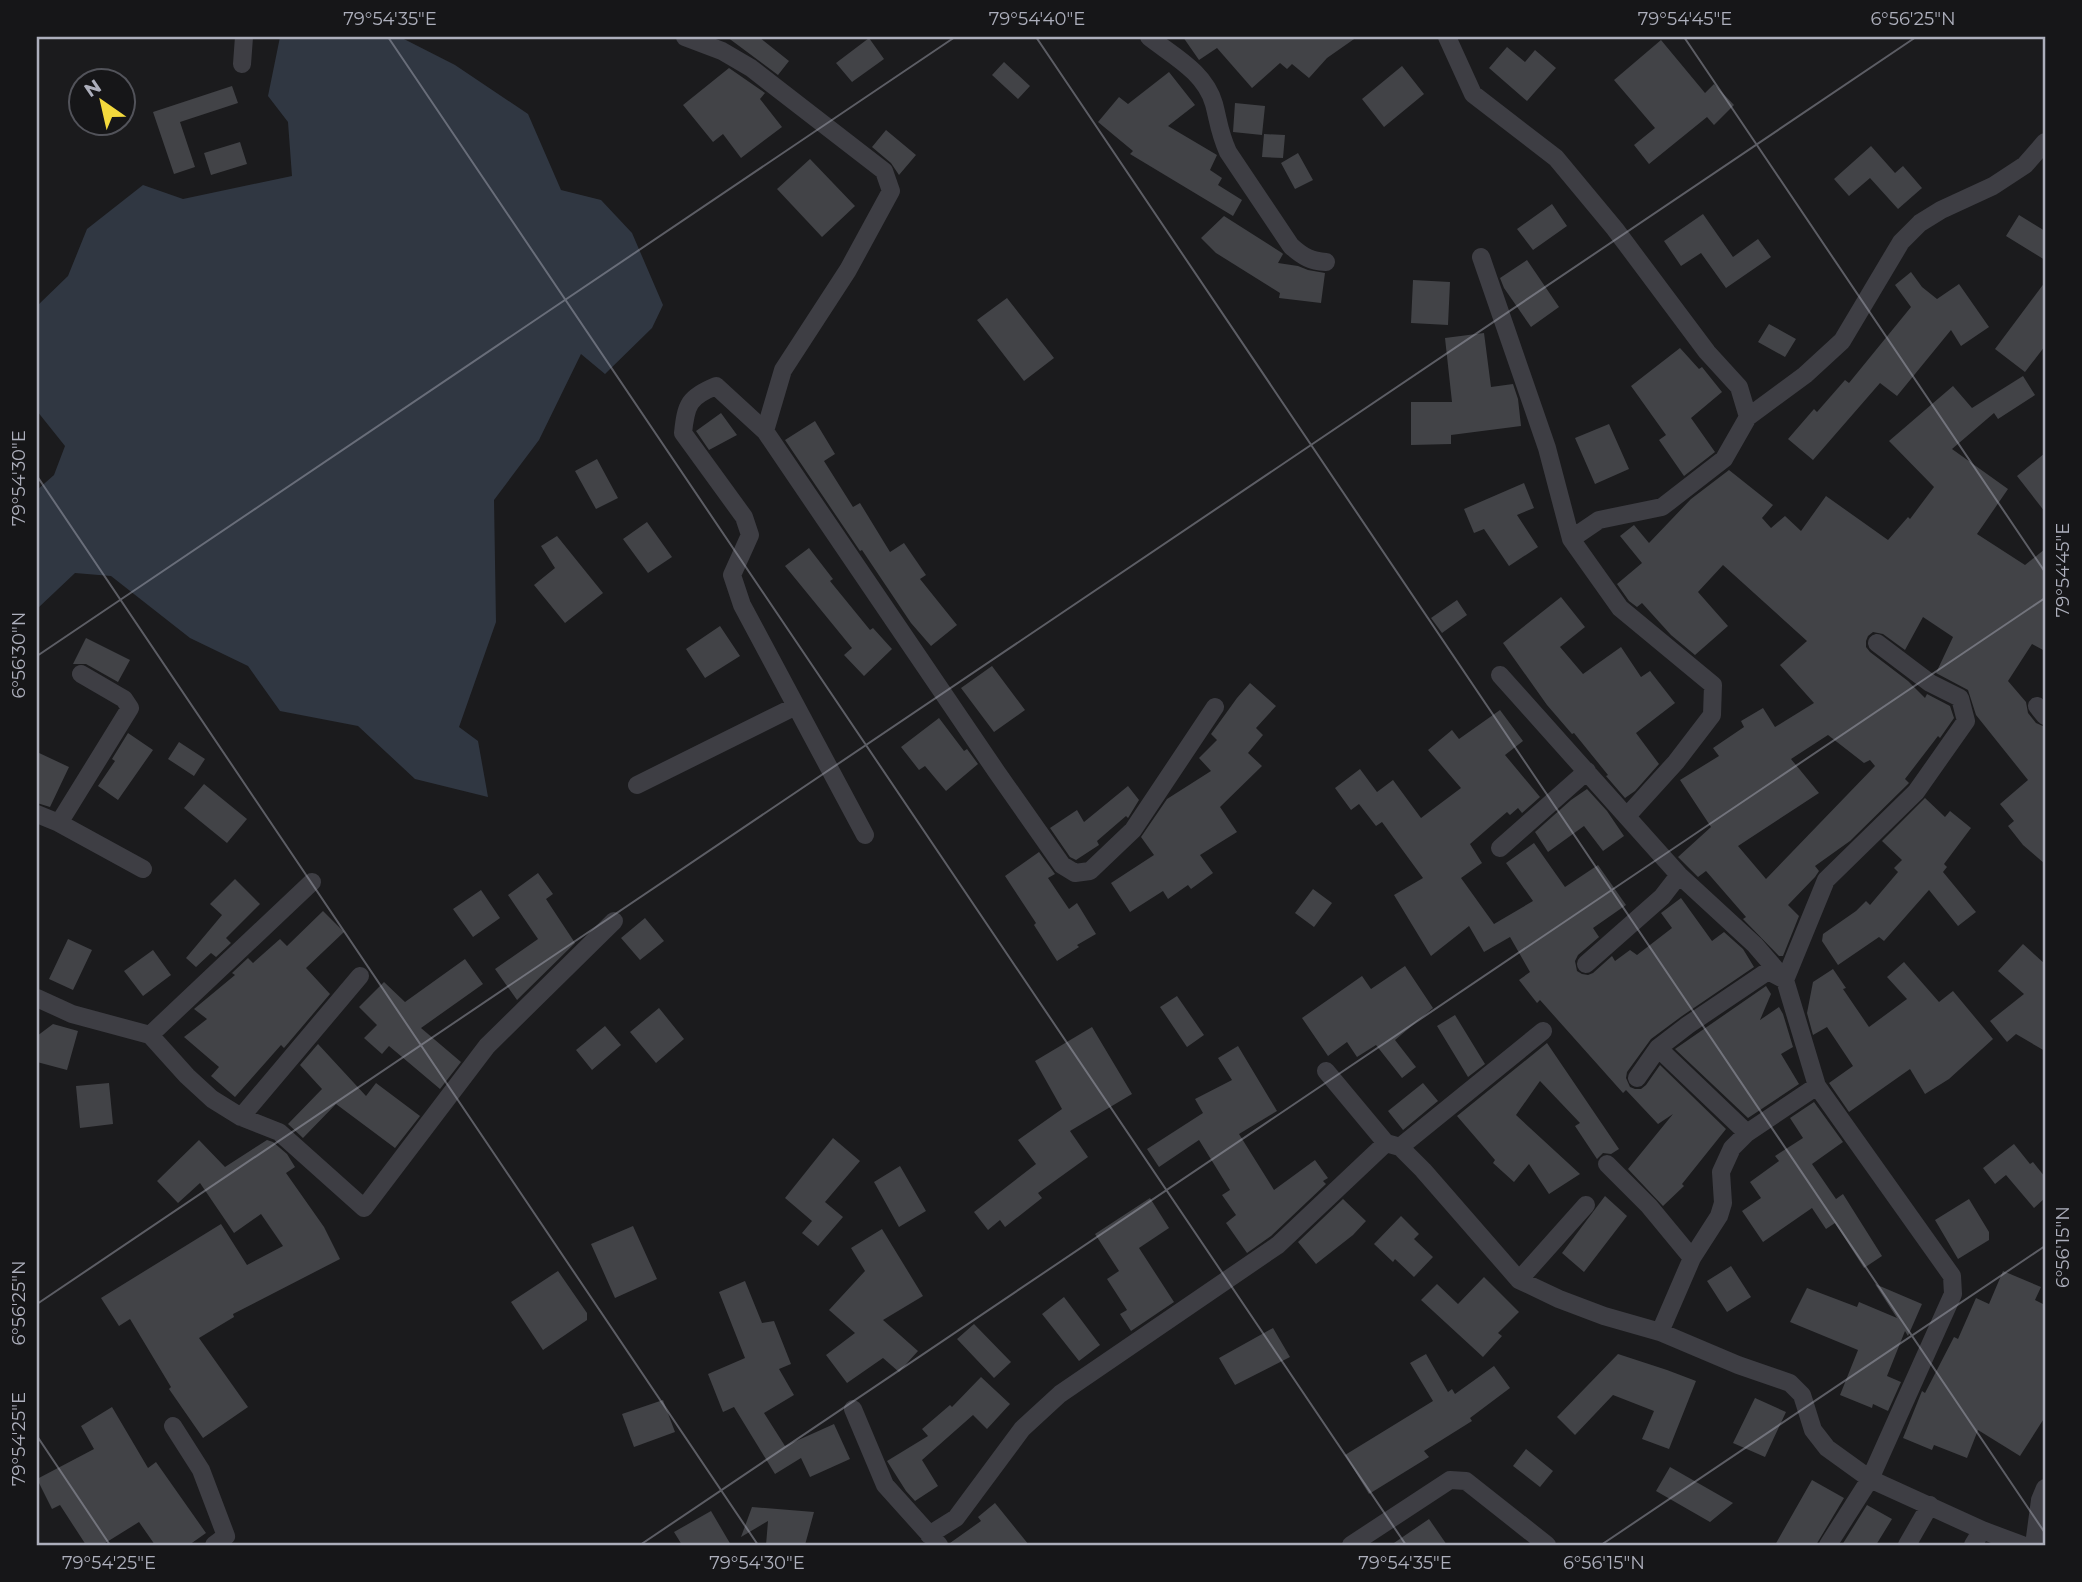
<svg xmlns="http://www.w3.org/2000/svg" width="2082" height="1582" font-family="Montserrat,sans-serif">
<rect width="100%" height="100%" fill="#1b1b1d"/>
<path fill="#303742" d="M280,37H400L455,65L528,114L561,190L601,200L632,233L663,305L652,328L605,374L581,354L539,440L494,500L496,622L459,727L478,741L488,797L415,779L358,726L280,711L248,666L190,638L111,576L75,573L38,608H37V490L54,475L65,446L37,411V306L68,276L87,229L143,185L183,199L292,176L288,122L268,96Z"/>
<path fill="#424347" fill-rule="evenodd" d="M727,37H759L789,61L778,75Z
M1183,37H1357L1327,58L1309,78L1292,64L1287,69L1280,63L1252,88L1217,48L1199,60Z
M869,38L884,59L852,82L836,63Z
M1661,40L1705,93L1714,84L1734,105L1714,125L1707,117L1649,164L1634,145L1655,128L1614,80Z
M1507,47L1525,62L1535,50L1556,68L1527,101L1489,68Z
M1004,62L1030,86L1018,99L992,75Z
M1402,66L1424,94L1384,127L1362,99Z
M729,68L765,93L760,99L782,127L741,158L723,134L713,142L683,105Z
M1169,72L1195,105L1168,126L1217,155L1210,170L1222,178L1218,185L1242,200L1233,216L1130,154L1133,151L1098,122L1119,97L1128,104Z
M232,86L238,103L180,122L195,167L174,174L153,112Z
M1235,103L1265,106L1262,135L1233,132Z
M886,130L916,155L899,175L891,163L872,147Z
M1264,134L1285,135L1283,158L1262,157Z
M240,142L247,164L211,175L204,153Z
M1871,146L1895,173L1903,166L1922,188L1898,209L1870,178L1849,196L1834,179Z
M1298,153L1313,180L1295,189L1281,163Z
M810,159L855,206L822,237L777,189Z
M1552,204L1567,226L1533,250L1517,229Z
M1703,214L1733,257L1758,239L1771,257L1726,288L1701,253L1681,266L1664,241Z
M2019,215L2045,231V260L2006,236Z
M1224,216L1282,253L1283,254L1278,263L1298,266L1308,270L1325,273L1321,303L1279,298L1280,293L1216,253L1201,238Z
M1527,260L1559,307L1531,327L1504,288L1500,278Z
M1911,272L1922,287L1937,299L1959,284L1989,327L1961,346L1951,330L1897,396L1880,383L1813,460L1788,439L1814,409L1817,412L1845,380L1849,383L1911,307L1895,285Z
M1413,280L1450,282L1448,325L1411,323Z
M2045,282V346L2025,372L1995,349Z
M1007,298L1054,358L1024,381L977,320Z
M1769,324L1796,339L1785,357L1758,342Z
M1484,333L1491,387L1513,384L1518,399L1521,426L1451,435V444L1411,445V402H1452L1445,338Z
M1680,348L1699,369L1702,367L1722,392L1691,418L1715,452L1684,476L1659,440L1666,435L1631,386Z
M2023,376L2035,395L1998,419L1994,413L1952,449L2008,489L1977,534L2025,565L2045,549V651L2032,644L2008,681L2026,702L2028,713L2036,723L2045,727V864L2023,845L2008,826L2014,821L2000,804L2028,780L1976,715L1968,690L1936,673L1953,637L1923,617L1905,650L1883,634L1873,632L1868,636L1866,641V647L1870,652L1908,681L1925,698L1927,694L1950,706L1954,718L1940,738L1938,736L1905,779L1909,783L1907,785L1850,841L1815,866L1819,871L1815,877L1788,905L1799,916L1783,956H1779L1743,919L1746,917L1706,871L1698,877L1678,857L1711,827L1680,780L1719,756L1713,748L1744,727L1741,721L1763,708L1775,727L1814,703L1780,665L1807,641L1723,565L1698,592L1728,626L1695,655L1671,635L1642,603L1637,607L1629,601L1617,584L1642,563L1620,536L1634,525L1649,543L1691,499L1729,470L1773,505L1762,518L1771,528L1785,516L1801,531L1826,496L1888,540L1908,517L1910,519L1934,487L1889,441L1953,386L1972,408ZM1828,735L1864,763L1870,760L1875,766L1766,879L1738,846L1819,793L1791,759Z
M721,413L737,435L709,450L696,431Z
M815,421L835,454L824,461L853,507L860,503L890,552L904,543L926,575L920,579L957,625L931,646L911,623L862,550L860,551L785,440Z
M1609,424L1629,469L1595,484L1575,438Z
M2045,453V512L2017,476Z
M597,459L618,498L596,509L575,471Z
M1524,483L1534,508L1517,515L1538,547L1509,566L1484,529L1474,533L1464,509Z
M647,522L672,557L648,573L623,539Z
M557,536L603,593L565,623L534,585L555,568L541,546Z
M809,548L833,579L830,581L870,630L873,628L892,649L864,676L844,655L852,648L785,566Z
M1561,597L1585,627L1560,647L1583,674L1621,647L1641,677L1650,671L1675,703L1636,733L1659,764L1635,791L1625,798L1606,776L1608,775L1574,733L1572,734L1547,705L1503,643Z
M1457,600L1467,615L1442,633L1431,618Z
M720,626L740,656L705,678L686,649Z
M86,638L130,660L118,682L86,664H73Z
M992,666L1025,710L994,732L961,688Z
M1250,683L1276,706L1256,728L1263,735L1248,753L1262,766L1220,807L1237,832L1200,855L1213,873L1191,889L1188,885L1168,899L1163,891L1130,912L1111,883L1154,855L1141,837L1167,799L1211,771L1199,758L1217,740L1211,734L1237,698Z
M1500,710L1523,741L1505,755L1540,797L1522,813L1518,808L1510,815L1507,812L1470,844L1482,863L1461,878L1494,924L1533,901L1506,863L1534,843L1565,887L1598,865L1626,905L1593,928L1599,937L1578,955L1575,961L1577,971L1582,974L1588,975L1593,973L1612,956L1615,961L1630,950L1637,955L1672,928L1661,913L1681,898L1712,941L1724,932L1743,949L1754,967L1682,1016L1651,1039L1627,1072L1626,1078L1630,1087L1635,1089H1641L1646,1085L1660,1065L1726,1129L1682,1184L1684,1186L1663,1206L1628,1169L1673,1114L1658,1124L1626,1090L1623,1093L1540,1000L1537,1003L1519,980L1530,972L1510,937L1484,952L1469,926L1431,956L1394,895L1423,878L1382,822L1376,826L1359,804L1351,810L1335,788L1360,769L1377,792L1393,780L1421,818L1461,788L1428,750L1452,730L1459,739Z
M939,718L964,751L967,749L978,764L946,791L925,766L919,770L901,747Z
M128,733L153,750L118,800L98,786L115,761L112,759Z
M179,742L205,759L194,776L168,759Z
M37,752L69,767L50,807L37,803Z
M204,784L247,819L227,843L184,808Z
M1128,786L1139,800L1128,818L1126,816L1097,841L1099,845L1076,860L1070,857L1050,828L1077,810L1084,822Z
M1587,789L1607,811L1624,836L1603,851L1584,826L1548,852L1535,832L1571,800Z
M1925,798L1945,817L1950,811L1971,828L1944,864L1947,867L1943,872L1976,912L1958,926L1929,890L1884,941L1879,937L1838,965L1822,941L1823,934L1856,911L1866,901L1870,905L1898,872L1894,868L1902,860L1882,841Z
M1039,852L1055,874L1048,878L1069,909L1077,903L1096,934L1077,945L1079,947L1057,961L1034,925L1036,923L1005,876Z
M538,873L553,894L546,899L575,943L517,1000L495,969L538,939L508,895Z
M235,879L260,904L226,938L231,943L216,957L211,953L196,967L186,958L222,915L210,904Z
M1313,889L1332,903L1314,927L1295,913Z
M481,890L500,918L473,937L453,909Z
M323,911L344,932L306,968L330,994L284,1048L281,1045L235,1097L211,1076L219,1067L184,1037L207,1019L194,1009L235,975L232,973L248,958L253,963L280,939L287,946Z
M645,918L664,941L640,960L621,938Z
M68,939L92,950L73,990L49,979Z
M2023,944L2045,964V1051L2016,1034L2007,1042L1990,1021L2024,994L1998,971Z
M153,950L171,975L143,996L124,971Z
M465,959L483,984L421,1028L461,1062L440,1089L389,1046L382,1054L364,1038L377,1025L359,1007L384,982L405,1002Z
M1904,962L1939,1002L1953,991L1993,1039L1949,1079L1925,1094L1910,1069L1849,1112L1829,1083L1853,1066L1827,1027L1813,1035L1807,1013L1813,982L1833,969L1846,988L1843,989L1869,1027L1907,999L1887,977Z
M1405,966L1433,1008L1395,1040L1416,1067L1402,1078L1376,1045L1357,1057L1347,1042L1328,1056L1302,1018L1362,976L1371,989Z
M1766,986L1771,994L1760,1020L1779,1007L1783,1014L1793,1047L1781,1054L1799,1084L1748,1118L1675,1049Z
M1177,996L1204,1035L1187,1047L1160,1007Z
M659,1008L684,1039L656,1063L630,1032Z
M1455,1015L1485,1064L1468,1077L1437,1026Z
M53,1024L78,1031L67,1070L37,1062V1036Z
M605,1026L621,1045L592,1070L576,1050Z
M1092,1027L1132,1094L1070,1131L1088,1157L1038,1193L1042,1198L1005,1227L1000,1220L988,1230L974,1212L1036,1164L1018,1140L1062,1109L1035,1061Z
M1547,1043L1619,1149L1611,1154L1603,1153L1597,1159L1575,1126L1580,1123L1540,1081L1516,1115L1580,1174L1549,1194L1529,1164L1514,1182L1493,1163L1495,1160L1457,1116Z
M318,1044L366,1096L376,1083L420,1116L395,1148L336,1104L303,1138L288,1124L322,1089L300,1065Z
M1238,1046L1277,1111L1239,1134L1274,1190L1315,1160L1328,1178L1323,1181L1326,1184L1271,1236L1247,1253L1226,1223L1236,1215L1222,1195L1230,1190L1199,1140L1159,1167L1147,1149L1203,1113L1195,1099L1232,1080L1218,1058Z
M109,1083L113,1124L80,1128L76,1086Z
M1423,1083L1438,1101L1403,1130L1388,1111Z
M1814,1102L1843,1142L1812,1164L1836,1199L1843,1194L1882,1256L1864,1268L1835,1223L1826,1229L1812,1208L1763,1242L1742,1211L1761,1198L1750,1182L1779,1161L1775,1156L1803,1138L1790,1118Z
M833,1138L860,1161L825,1202L843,1217L818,1246L802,1233L812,1221L785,1198Z
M199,1140L225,1167L267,1140L273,1142L287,1154L295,1167L286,1173L324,1227L340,1259L233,1314L234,1317L199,1338L248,1407L203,1438L169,1389L171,1387L130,1319L119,1326L101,1298L221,1224L247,1265L283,1246L261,1214L234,1233L200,1183L178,1203L157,1181Z
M2014,1144L2030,1164L2033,1162L2045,1177V1198L2034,1208L2006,1175L1995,1184L1983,1168Z
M900,1166L926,1211L899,1227L874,1182Z
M1605,1196L1627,1216L1584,1272L1562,1253Z
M1150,1198L1169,1228L1139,1248L1174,1302L1131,1331L1120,1314L1127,1310L1107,1279L1119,1271L1095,1234Z
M1343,1199L1366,1221L1353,1235L1316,1264L1298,1242Z
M1969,1199L1989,1232V1240L1958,1259L1935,1220Z
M1401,1216L1419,1234L1414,1239L1433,1257L1414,1277L1395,1259L1393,1262L1374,1244Z
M633,1226L657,1279L615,1298L591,1244Z
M882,1229L923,1296L883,1320L918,1351L899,1372L883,1358L847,1383L826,1355L855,1333L829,1310L865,1271L851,1248Z
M1731,1266L1751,1297L1727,1312L1707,1281Z
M558,1271L587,1313V1320L543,1350L511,1302Z
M2003,1271L2041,1287L2035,1300L2045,1305V1417L2020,1456L1978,1430L1967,1458L1934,1445L1932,1450L1903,1438L1922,1391L1925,1393L1954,1337L1958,1339L1976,1298L1989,1304Z
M1484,1277L1519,1312L1498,1333L1502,1336L1483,1357L1421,1300L1437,1284L1458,1304Z
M745,1281L762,1323L774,1321L791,1364L779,1369L794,1395L764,1413L785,1446L834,1424L850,1459L810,1477L801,1458L775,1474L734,1407L723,1412L708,1374L745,1358L719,1292Z
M1875,1284L1922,1304L1908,1336L1905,1331L1887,1376L1901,1382L1888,1411L1873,1404L1872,1408L1840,1395L1858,1350L1790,1322L1807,1288L1857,1307L1859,1302L1897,1318Z
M1064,1297L1100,1345L1079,1361L1042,1314Z
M974,1324L1011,1362L994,1378L957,1339Z
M1273,1328L1290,1357L1235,1385L1219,1358Z
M1426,1354L1448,1392L1452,1389L1455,1394L1494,1366L1510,1388L1470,1418L1472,1421L1424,1451L1429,1457L1369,1494L1345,1455L1433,1401L1410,1363Z
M1618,1354L1667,1370L1696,1381L1669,1449L1642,1439L1654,1411L1613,1395L1575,1435L1557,1417Z
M981,1377L1010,1404L987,1429L973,1415L922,1460L938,1486L915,1501L906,1491L887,1461L928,1436L922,1429L950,1405L952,1407Z
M1755,1398L1786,1412L1765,1457L1733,1443Z
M663,1400L675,1432L634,1447L622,1414Z
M112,1407L148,1468L156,1462L206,1533L189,1545H155L139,1522L102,1545H86L60,1505L52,1509L37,1479L94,1449L81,1426Z
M1526,1449L1553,1471L1540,1487L1513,1466Z
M1670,1467L1733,1503L1710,1522L1656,1491Z
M1812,1480L1844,1498L1816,1545H1775Z
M995,1503L1029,1545H950V1543L981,1521L978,1517Z
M1867,1505L1892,1519L1876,1545H1842Z
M752,1507L814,1512L805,1545H766L768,1521L741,1537Z
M711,1511L731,1545H682L674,1532Z
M1429,1519L1447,1545H1391Z"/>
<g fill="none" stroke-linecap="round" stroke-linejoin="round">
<path stroke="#3e3e44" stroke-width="18" d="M685,37L722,51L751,68L884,171L891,191L848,270L783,370L765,431L996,771L1062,865L1075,873L1090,871L1133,830L1215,707
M1149,37C1173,56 1205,72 1214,104C1219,123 1219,132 1228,152L1291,246C1303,257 1311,261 1326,262
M1447,37L1473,94L1556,158L1615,229L1707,352L1739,387L1748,417L1724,459L1662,507L1599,520L1571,539
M242,64L244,37
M1481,257L1547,448L1571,539L1620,608L1713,685L1712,715L1676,762L1627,816
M1748,417L1805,375L1842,341L1901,242L1920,223L1941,210L1993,186L2025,165L2045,142
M765,431L716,386C689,397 686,404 683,433L744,517L750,535L732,575L742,605L865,835
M1500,675L1679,875L1755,945L1785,980L1817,1086L1952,1276L1953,1294L1870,1479L1828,1545
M2037,706L2045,716
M637,785L796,706
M37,814L59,823L143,869
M59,823L130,708L124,699L81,674
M1500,848L1587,771
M1586,964L1662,897L1679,875
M37,998L72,1014L150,1035L187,1076L212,1099L241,1117L279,1132L364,1208L487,1046L614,921
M150,1035L312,882
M1658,1048L1747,1133
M1326,1071L1386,1143L1400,1147L1423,1170L1519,1280L1559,1299L1604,1316L1660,1332L1738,1365L1790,1383L1802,1395L1813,1430L1827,1448L1870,1479L1982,1530L2022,1545
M1637,1078L1658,1048L1688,1025L1768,971L1785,980L1826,880L1916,792L1966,721L1960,698L1930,683L1877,643
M241,1117L360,976
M1400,1147L1543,1031
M1607,1164L1649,1206L1692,1258
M1519,1280L1586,1205
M1660,1332L1692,1258L1719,1216L1723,1203L1721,1172L1732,1148L1747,1133L1817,1086
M853,1409L885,1485L939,1545
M173,1426L201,1470L226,1536L214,1545
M929,1535L956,1518L1022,1429L1060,1394L1278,1245L1386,1143
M1351,1545L1450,1480L1466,1481L1547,1545
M1907,1545L1930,1505
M1973,1545L1982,1530
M2034,1545L2040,1500L2045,1488"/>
</g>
<path fill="none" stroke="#adafbc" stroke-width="2" stroke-opacity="0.45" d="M388,37L1406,1545M1036,37L2045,1533M1684,37L2045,572M37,476L758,1545M37,656L955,37M37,1304L1916,37M37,1436L110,1545M640,1545L2045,598M1601,1545L2045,1246"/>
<rect width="2082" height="1582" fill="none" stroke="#161618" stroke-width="77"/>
<g transform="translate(102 102) rotate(326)"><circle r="33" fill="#161618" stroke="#52535a" stroke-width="2"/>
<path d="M0-5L12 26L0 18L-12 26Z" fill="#f3d93d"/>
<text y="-10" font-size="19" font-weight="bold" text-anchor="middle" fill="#adafbc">N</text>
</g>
<rect x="38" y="38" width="2006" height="1506" fill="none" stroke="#adafbc" stroke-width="2.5"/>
<g font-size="18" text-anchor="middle" fill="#adafbc">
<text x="390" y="25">79°54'35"E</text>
<text x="1037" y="25">79°54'40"E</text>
<text x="1685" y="25">79°54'45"E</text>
<text x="1913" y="25">6°56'25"N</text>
<text transform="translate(19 478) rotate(-90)" y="6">79°54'30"E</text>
<text transform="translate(2063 570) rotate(-90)" y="6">79°54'45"E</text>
<text transform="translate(19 655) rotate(-90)" y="6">6°56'30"N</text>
<text transform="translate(2063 1247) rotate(-90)" y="6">6°56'15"N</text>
<text transform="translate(19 1303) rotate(-90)" y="6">6°56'25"N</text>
<text transform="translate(19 1439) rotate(-90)" y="6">79°54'25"E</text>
<text x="109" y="1569">79°54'25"E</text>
<text x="757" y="1569">79°54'30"E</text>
<text x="1405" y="1569">79°54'35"E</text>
<text x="1604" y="1569">6°56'15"N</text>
</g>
</svg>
